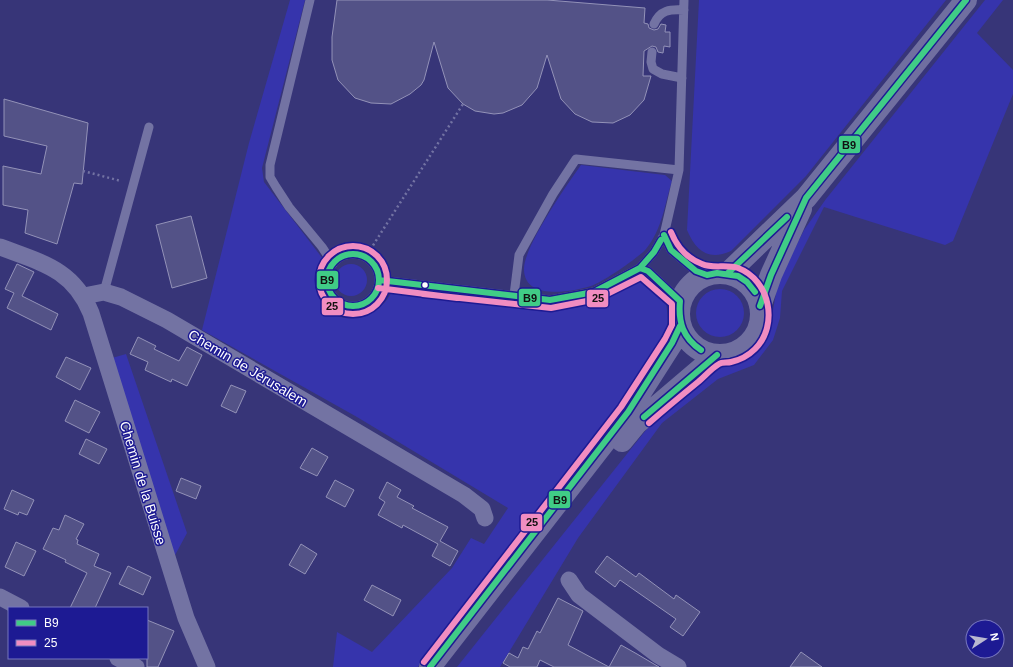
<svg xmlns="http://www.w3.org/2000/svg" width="1013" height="667" font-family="Arial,sans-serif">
<rect width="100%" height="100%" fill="#373578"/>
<path fill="#3634ac" d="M290,0H305L262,168L264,182L323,259C310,276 316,306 335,315C355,325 384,311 392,291L563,308L597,299L632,281H643L661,291L666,302L668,319L665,340L655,358L589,447L418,667H333L337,632L372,652L452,568L471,538L484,544L508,508L357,417L202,330L249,143Z
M699,0H946L806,176L731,251C708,261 696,251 687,230Z
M985,0H1003L977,33L1013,70V94L953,241L945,245L824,207L782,291L780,318L773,340L754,365L718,379L662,423L578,538L500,667H457L654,420L718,367L740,361L754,355L765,339L771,321L778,282L804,230L826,199Z
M581,165L665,175L672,181C665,203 662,230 646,249C638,258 603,282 591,286C571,292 523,301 524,268C525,245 566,186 581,165Z
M335 280a16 16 0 1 1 32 0a16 16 0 1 1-32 0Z
M696 313a24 24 0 1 1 48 0a24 24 0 1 1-48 0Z
M126,354L187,533L174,557L112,358Z"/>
<path fill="#535287" stroke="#9392b8" d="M337,0H547L645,8L644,23L648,24L649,28L654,30L658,29L661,24L666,25L665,32H670V47L664,46L663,53L658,52L656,47L652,46L644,51L643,76H651L644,100L630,115L613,123L592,122L575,114L561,99L547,55L537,88L522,105L503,113L494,114L475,111L463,104L448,88L434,42L424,80L421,85L410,94L391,104L371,103L355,98L338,80L332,60V37Z
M4,99L88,123L82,184L74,183L57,244L25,233L28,210L3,205V166L41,174L47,146L4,136Z
M191,216L207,278L172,288L156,225Z
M17,264L34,272L22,296L58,314L51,330L7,308L14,293L5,289Z
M138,337L156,346L154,349L179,361L187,347L202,355L187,386L172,379L171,382L145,370L148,362L130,354Z
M66,357L91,368L80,390L56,377Z
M231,385L246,391L236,413L221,406Z
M75,400L100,412L89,433L65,421Z
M86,439L107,449L99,464L79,454Z
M312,448L328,457L317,476L300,468Z
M181,478L201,486L196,499L176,491Z
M335,480L354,490L345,507L326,497Z
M387,482L401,490L397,497L414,506L412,508L448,527L440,541L458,551L450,566L432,556L438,544L403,525L402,528L378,515L385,502L379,498Z
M12,490L34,500L27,515L19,512L18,515L4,509Z
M65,515L84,524L76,539L78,540L77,544L99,554L94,566L111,573L95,608H70L87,573L65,562L66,560L43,549L53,528L59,530Z
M16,542L36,551L24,576L5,567Z
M301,544L317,554L305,574L289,565Z
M607,556L636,577L639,573L674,599L676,595L700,612L683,636L670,627L676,619L620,580L615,587L595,572Z
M128,566L151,577L143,595L119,584Z
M372,585L401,600L393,616L364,600Z
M558,598L583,611L568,645L609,667H554L540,660L537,667H510L503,663L509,653L518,658L523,647L528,649L537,631L540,633Z
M147,620L174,631L158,667H147Z
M621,645L637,654L659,667H609Z
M801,652L822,667H790Z"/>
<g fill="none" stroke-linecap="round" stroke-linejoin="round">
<path stroke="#7373a3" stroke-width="2.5" stroke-dasharray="2 3" stroke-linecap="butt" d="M83,171L121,181
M365,258L463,104"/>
<path stroke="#7373a3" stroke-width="9" d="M310,0L270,165V177L276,187L289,207L322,247L333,264
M654,24C660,10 670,9 684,10
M652,52L651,62L653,69L662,74L682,78
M664,235L671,250L696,271L707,275
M327 280a26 26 0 1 1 52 0a26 26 0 1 1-52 0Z
M640,268L648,271L680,301
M379,280L550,300L594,292L640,268L654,252L664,235L679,170L684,0
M104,292L149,127
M514,295L519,255L553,194L576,159L679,170"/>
<path stroke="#7373a3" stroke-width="17" d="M0,247C42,263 73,269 91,313L186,618L207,667
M84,296L104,292L121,297L167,320L464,495L482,509L485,518
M569,580L579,595L658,655L678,667
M0,597L21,608
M118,658L136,667"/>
<path stroke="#706fa0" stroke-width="22" d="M679 314a41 41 0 1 1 82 0a41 41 0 1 1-82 0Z
M728,273L806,198L966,0
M760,306L771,275L801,209
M622,441L636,424L717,355
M430,667L628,412L672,343L680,326"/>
<g stroke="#1d1a93" stroke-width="9">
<path id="bus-1" d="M664,235L671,250L696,271L707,275L717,273L738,276L747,282L755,292
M327 280a26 26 0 1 1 52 0a26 26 0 1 1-52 0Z
M640,268L648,271L680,301C678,322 683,338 701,350
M728,273L787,217
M379,280L550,300L594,292L640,268L654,252L661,240
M760,306L771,275L806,198L966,0
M644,417L717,355
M430,667L628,412L672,343L680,326"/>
</g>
<g stroke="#1d1a93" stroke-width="9">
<path id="bus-2" d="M319 280a34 34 0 1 1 68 0a34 34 0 1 1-68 0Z
M378,288L457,298
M423,294L551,308L597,299L641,277L672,304V325L665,339L621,407L424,662
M649,423C665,409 682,395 698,382C705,376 712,368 719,364C722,362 727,363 731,362C740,360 748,356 755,349C779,325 770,280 738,268C726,264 713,269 702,264C686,258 677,247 671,232"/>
</g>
<use href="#bus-1" stroke="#40cc86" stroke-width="6"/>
<use href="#bus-2" stroke="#f18dc1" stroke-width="6"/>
</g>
<circle fill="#fff" stroke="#1d1a93" stroke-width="1.5" cx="425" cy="285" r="3.5"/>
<g text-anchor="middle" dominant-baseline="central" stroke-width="3" stroke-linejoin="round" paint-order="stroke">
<g font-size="14" fill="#fff" stroke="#1d1a93">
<text transform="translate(248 368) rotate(31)">Chemin de Jérusalem</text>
<text transform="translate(143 483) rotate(73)">Chemin de la Buisse</text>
</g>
</g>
<g stroke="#1d1a93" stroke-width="1.5">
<rect x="838" y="135" width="23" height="19" rx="4" fill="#40cc86"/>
<rect x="316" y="270" width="23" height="20" rx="4" fill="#40cc86"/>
<rect x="518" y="288" width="23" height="19" rx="4" fill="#40cc86"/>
<rect x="586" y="289" width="23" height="19" rx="4" fill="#f18dc1"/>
<rect x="321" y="297" width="23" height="19" rx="4" fill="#f18dc1"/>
<rect x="548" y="490" width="23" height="19" rx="4" fill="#40cc86"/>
<rect x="520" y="513" width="23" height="19" rx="4" fill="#f18dc1"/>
</g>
<g font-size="11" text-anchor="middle" font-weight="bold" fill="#111">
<text x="849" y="149">B9</text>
<text x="327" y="284">B9</text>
<text x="530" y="302">B9</text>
<text x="598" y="302">25</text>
<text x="332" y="310">25</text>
<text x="560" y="504">B9</text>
<text x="532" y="526">25</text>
</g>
<rect x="8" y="607" width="140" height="52" fill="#1d1a93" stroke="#7776be"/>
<rect x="16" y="620" width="20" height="6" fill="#40cc86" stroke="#7776be"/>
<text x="44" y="627" font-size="12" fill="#ffffff">B9</text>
<rect x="16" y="640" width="20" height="6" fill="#f18dc1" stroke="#7776be"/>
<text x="44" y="647" font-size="12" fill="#ffffff">25</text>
<g transform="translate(985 639) rotate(78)"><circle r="19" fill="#1d1a93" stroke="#7776be"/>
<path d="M0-3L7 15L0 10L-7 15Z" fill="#b9b8d0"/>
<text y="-6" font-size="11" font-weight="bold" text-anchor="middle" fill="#ffffff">N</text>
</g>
</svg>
